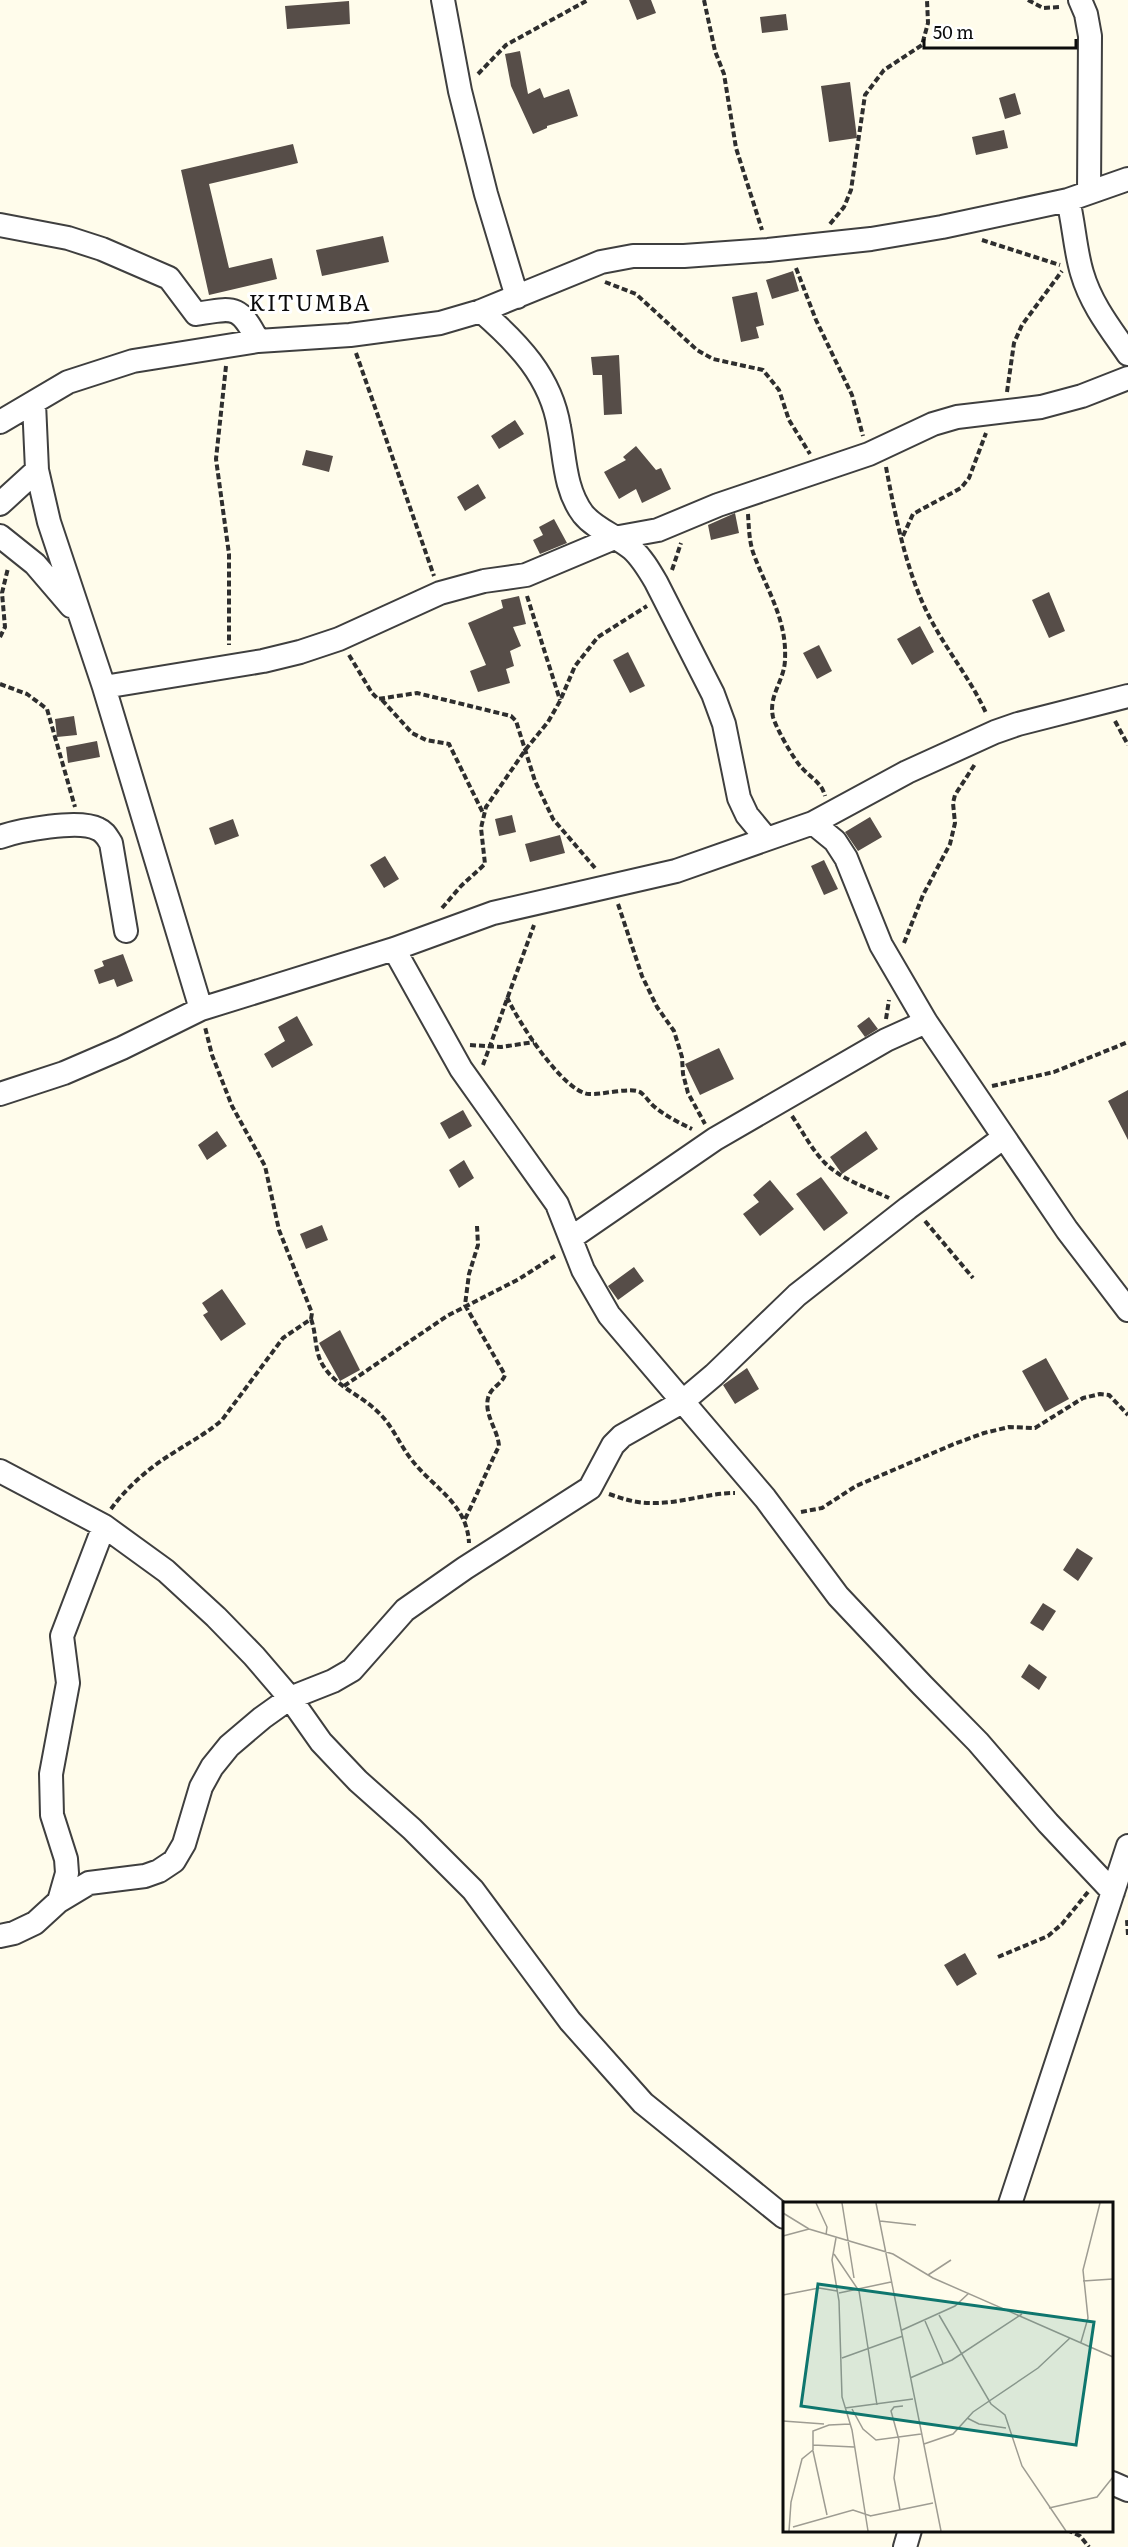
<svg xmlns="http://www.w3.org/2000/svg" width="1128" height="2547" font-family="Literata,serif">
<rect width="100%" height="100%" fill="#fffceb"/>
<path fill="#564d48" d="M629,0H651L656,13L637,20Z
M349,1L350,24L287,29L285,6Z
M786,14L788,30L762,33L760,17Z
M520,51L528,94L540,88L544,98L569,89L578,116L547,126V128L533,134L511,86L505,54Z
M850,82L857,138L829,142L821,86Z
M1015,93L1021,114L1005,119L999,98Z
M1004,130L1008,148L976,155L972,137Z
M293,144L298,163L209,184L229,268L272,258L277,279L209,295L181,170Z
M383,236L389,262L322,276L316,250Z
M793,271L799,291L772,299L766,280Z
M757,292L764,325L756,327L759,338L741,342L732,297Z
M619,355L622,414L604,415L602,375H593L591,357Z
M515,420L524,434L499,449L491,436Z
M636,446L656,470L661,468L671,489L642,503L636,489L619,499L604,472L626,460L623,457Z
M306,450L333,456L329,472L302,465Z
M478,484L486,498L465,511L457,497Z
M735,513L739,533L711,540L708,525Z
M554,519L567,543L540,554L533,540L543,535L539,527Z
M1049,592L1065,631L1049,638L1032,600Z
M519,596L526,624L513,627L521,646L510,651L514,666L506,669L510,683L478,692L470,671L486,665L468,623L503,608L501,600Z
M920,626L934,652L912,665L897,639Z
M819,645L832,671L817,679L803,653Z
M628,652L645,686L630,693L613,660Z
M74,716L77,735L57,737L55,719Z
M97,741L100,757L68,763L66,747Z
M512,815L516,832L499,836L495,819Z
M870,817L882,837L858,851L845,832Z
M233,819L239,836L215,845L209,828Z
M560,835L565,853L530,862L525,844Z
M385,856L399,879L384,888L370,865Z
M824,860L838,889L824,895L811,866Z
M123,954L133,981L117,987L114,979L99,984L94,970L104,966L102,961Z
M297,1016L313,1045L272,1068L264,1054L285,1041L278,1027Z
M869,1017L878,1029L865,1037L857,1026Z
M719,1048L734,1079L700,1095L685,1064Z
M1128,1090V1140L1108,1101Z
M463,1110L472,1126L449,1139L440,1123Z
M217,1131L227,1146L207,1160L198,1145Z
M866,1131L878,1149L842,1174L830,1157Z
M464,1160L474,1178L459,1188L449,1170Z
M821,1177L848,1213L824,1231L796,1194Z
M770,1180L794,1209L760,1236L743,1214L759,1202L753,1195Z
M322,1225L328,1240L306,1249L300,1234Z
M634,1267L644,1281L618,1300L608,1286Z
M222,1289L246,1324L221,1341L203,1315L208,1312L202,1303Z
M340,1330L360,1370L340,1381L319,1343Z
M1046,1358L1069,1399L1045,1412L1022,1371Z
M747,1368L759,1389L735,1404L723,1385Z
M1077,1548L1093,1558L1078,1581L1063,1570Z
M1043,1603L1056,1611L1043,1631L1030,1623Z
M1029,1664L1047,1677L1039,1690L1021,1677Z
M965,1953L977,1974L957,1986L944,1965Z"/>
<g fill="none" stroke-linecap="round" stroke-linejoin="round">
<g stroke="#3f3f3f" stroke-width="26">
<path id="minor" d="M443,0L460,91L486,194L517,297
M1080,0L1086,14L1090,36L1089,192
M1068,200C1074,224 1075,250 1082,273C1091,304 1110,328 1128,354
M0,225L68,238L102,249L169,278L196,314C234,308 239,304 258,341
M481,311C518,343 551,377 559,427C565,456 564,489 583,514C596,530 617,536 632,549C642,558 649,570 656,582L713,694L724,724L739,798L747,815L766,838
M34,403L37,470L49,522L104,687L201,1009
M0,422L68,382L133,361L258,341L350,335L440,323L481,311L601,262L633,256H684L768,250L871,239L942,227L1068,200L1128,179
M0,504L37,470
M0,536L35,564L71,606
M104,687L263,661L300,652L339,639L440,593L484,581L526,575L614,538L658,530L718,505L869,454L933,424L957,417L1041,407L1082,396L1128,378
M813,823L835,841L846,858L881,945L926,1022L1067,1230L1128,1310
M0,837C20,830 79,819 98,829C105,832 107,837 111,843L126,931
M394,949L461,1069L557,1204L583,1270L609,1315L765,1498L838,1596L922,1685L978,1742L1048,1823L1113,1892
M0,1094L64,1073L122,1048L201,1009L394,949L493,913L676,871L790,831L813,823L907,772L995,732L1018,724L1128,696
M571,1238L715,1139L886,1040L926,1022
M0,1471L104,1526L166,1571L216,1617L254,1656L290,1698L321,1742L358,1781L412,1829L473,1890L570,2021L643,2103L784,2217
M59,1901L67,1873L66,1859L52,1815L51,1774L68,1683L62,1636L104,1526
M0,1936L14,1933L35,1923L59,1901L89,1883L145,1876L159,1871L174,1861L184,1844L201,1787L212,1767L229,1746L262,1718L290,1698L333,1681L352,1670L405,1610L465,1568L590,1488L613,1445L622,1436L682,1402L714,1375L797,1295L908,1208L1003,1138
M1010,2204L1128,1846
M1112,2483L1128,2490
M905,2547L910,2530"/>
</g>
<path stroke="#2e2e2e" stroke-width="4" stroke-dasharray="6 3" stroke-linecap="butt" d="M704,0L715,51L724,74L736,148L762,230
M1028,0L1043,8L1061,7
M478,74L506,45L588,0
M830,224L844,207L851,190L865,95L884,70L922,45L928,23L927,0
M982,240L1060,265
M796,268L816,320L852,395L863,436
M605,282L636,294L697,350L713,359L763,370L779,390L789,420L810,454
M356,353L434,576
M226,366L216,459L229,554V645
M1007,392L1014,343L1022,325L1062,271
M886,467C895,515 907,575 930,618C947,651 970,678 986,713
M748,514C749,528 749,542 754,555C767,590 787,620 785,659C785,680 768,695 773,717C776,728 794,760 802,768C811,778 822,783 825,796
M903,536L913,514L961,488L969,478L986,433
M672,570L681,543
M527,596L560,700
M0,637L5,627L2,593L8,568
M349,655L372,693L378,699L417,693L511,716L516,721L535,781L553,819L595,868
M0,684L27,694L47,709L75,807
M382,700L412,733L426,740L449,744L484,815
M1115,721L1128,745
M618,904L642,976L657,1007L674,1031L682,1057L683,1074L688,1093L705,1124
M442,908L461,886L485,864L481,828L486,807L526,749L548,722L560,701L575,666L598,637L647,606
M904,943L923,895L950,844L955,823L953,803L955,795L975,764
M507,997C517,1020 563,1092 589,1094C602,1095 629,1087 640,1092C646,1096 650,1104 656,1108C667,1117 680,1123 692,1129
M886,1019L889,1000
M470,1045L501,1047L534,1042
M483,1065L534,925
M992,1086L1054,1072L1128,1042
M792,1116C803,1132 812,1150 825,1163C842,1180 868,1188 889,1198
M925,1221L973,1278
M311,1319C317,1335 314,1353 324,1367C338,1388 363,1396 380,1414C393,1427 400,1445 411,1459C433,1488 467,1503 469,1543
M344,1386L447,1316L519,1279L555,1256
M609,1494C623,1499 636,1503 651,1503C679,1504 707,1493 735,1493
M111,1509C126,1488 149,1468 170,1455C188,1443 206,1434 222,1420L283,1338L311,1319L312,1313L279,1230L265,1166L232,1106L212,1055L205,1027
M801,1512L822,1508L856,1486L954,1444L984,1433L1009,1427L1035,1428L1083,1398L1100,1394L1109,1395L1128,1415
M465,1519C477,1495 487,1470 499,1446C498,1430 484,1415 488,1398C490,1388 502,1384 505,1375L465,1305L469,1274L478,1245L477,1226
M1127,1920L1128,1935
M998,1957L1048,1936L1062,1924L1088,1892
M1067,2530L1080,2536L1089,2547"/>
<use href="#minor" stroke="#fff" stroke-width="22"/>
</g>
<g text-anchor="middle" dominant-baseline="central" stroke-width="6" stroke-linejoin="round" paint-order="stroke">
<g font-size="22" letter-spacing="1.5" fill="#0c0c0c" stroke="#fff">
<text x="310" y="301">KITUMBA</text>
</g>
</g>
<g transform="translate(783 2202)">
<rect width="330" height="330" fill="#fffceb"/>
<path fill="none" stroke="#9e9c92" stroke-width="1.5" d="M33,1L44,25L43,33M59,1L71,76M93,1L158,329M0,11L26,27L110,52L150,76L330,155M97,19L133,23M0,34L26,27M53,36L49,58L56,99L59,195L69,228L85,329M51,52L76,89L94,203M145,73L168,58M300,79L330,77M56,91L108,80M0,93L36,86L54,89M156,113L208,202L222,213L239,264L283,329M142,119L160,161M119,128L172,104L186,91M298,140L305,116L300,68L317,1M59,156L120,134M127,176L169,158L239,112M62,206L130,197M69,207L80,227L93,238L138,232M184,216L196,222L223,226M0,219L41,222M141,242L170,232L190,210L255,166L287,136M30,243L71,245M30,249L44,313M266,306L314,295L330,275M117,308L111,276L116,238L108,209L111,205L120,204M87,314L150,301M10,325L70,308L88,314M6,329L8,300L19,257L30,248V229L46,223L67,222"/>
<path fill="#0f766e" fill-opacity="0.15" stroke="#0f766e" stroke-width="3" d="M35,82L311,120L293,243L18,204Z"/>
<rect width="330" height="330" fill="none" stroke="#0c0c0c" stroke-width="3"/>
</g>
<path d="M924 39v9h152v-9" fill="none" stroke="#0c0c0c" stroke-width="3"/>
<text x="933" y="39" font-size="18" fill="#0c0c0c" stroke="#ffffff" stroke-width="4.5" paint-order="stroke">50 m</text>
</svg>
